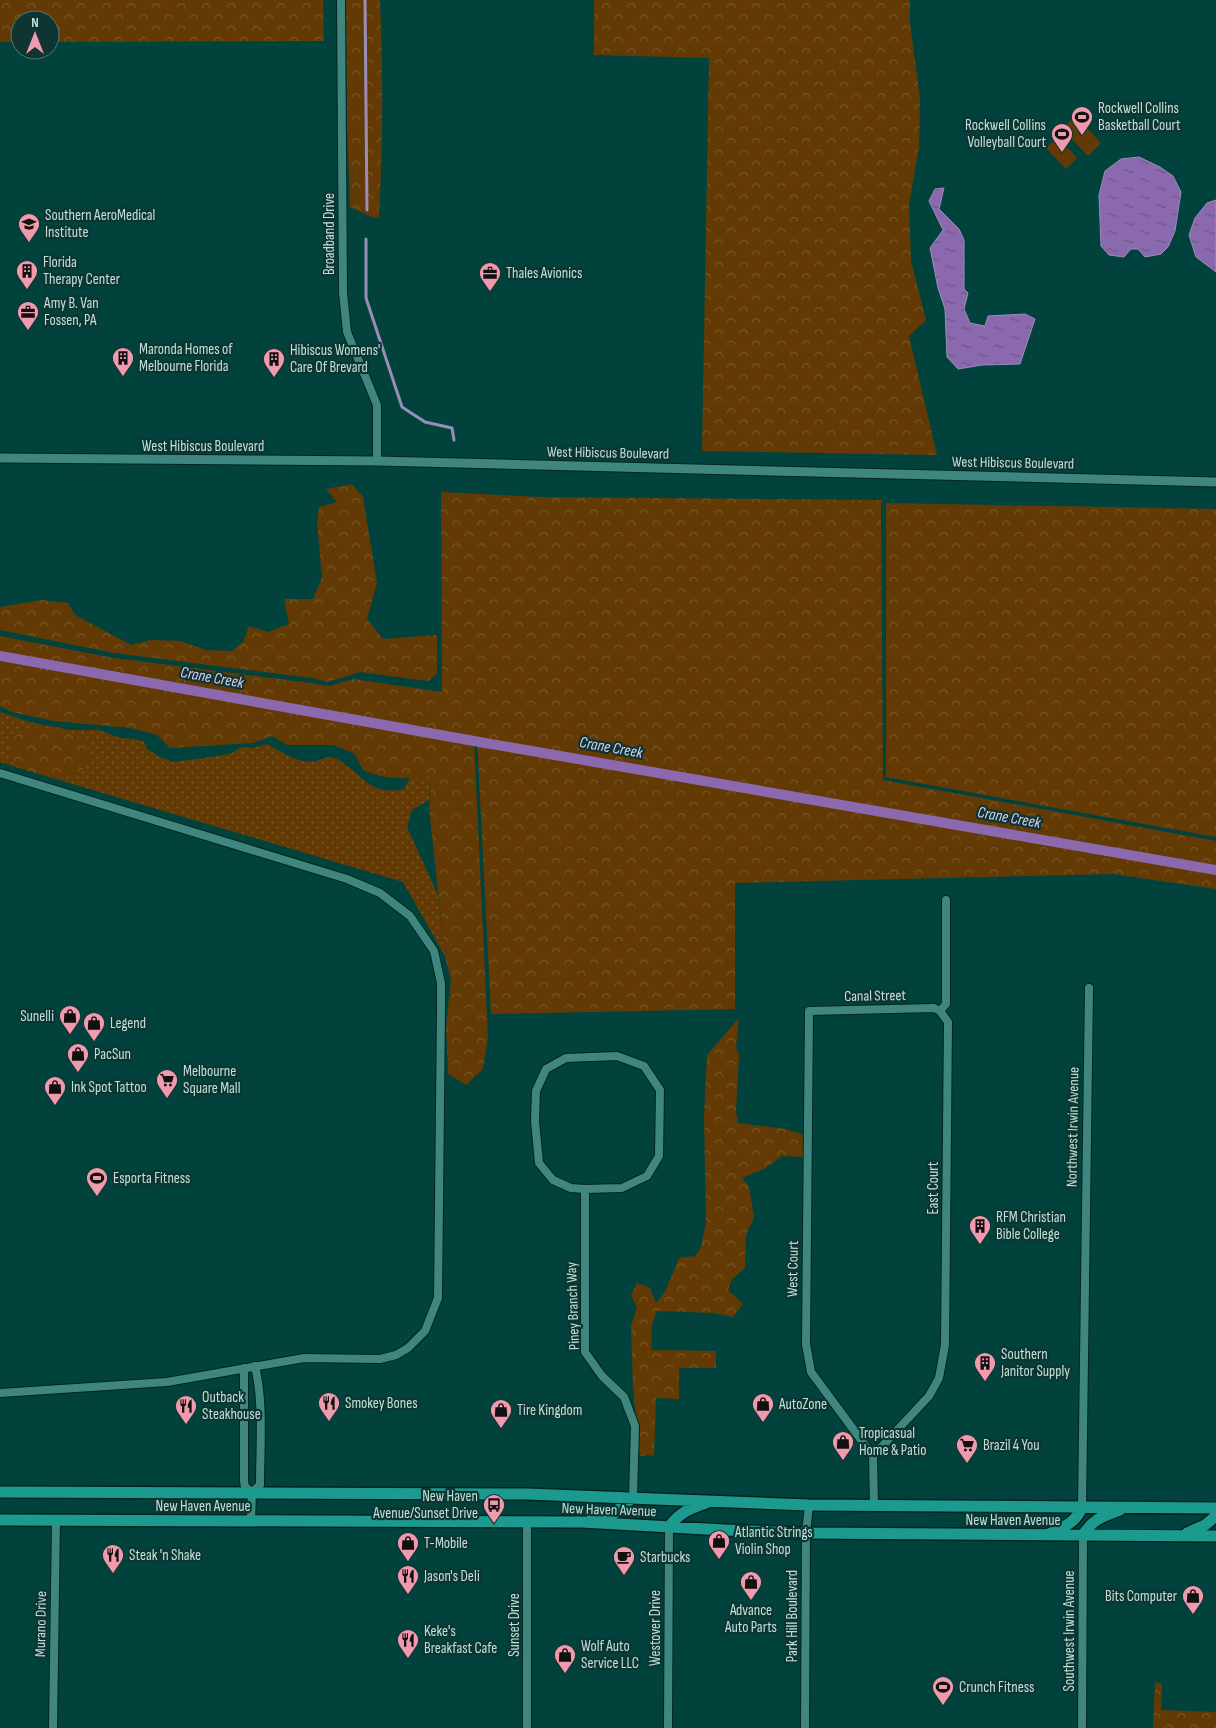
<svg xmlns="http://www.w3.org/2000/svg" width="1216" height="1728" font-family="'Sofia Sans Condensed',sans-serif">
<defs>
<pattern id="grass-dots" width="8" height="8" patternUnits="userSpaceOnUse" patternTransform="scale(1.25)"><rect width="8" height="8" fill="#633a04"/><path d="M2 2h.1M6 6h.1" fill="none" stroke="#775628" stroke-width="1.8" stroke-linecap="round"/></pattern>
<pattern id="forest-crowns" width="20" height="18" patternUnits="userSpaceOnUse" patternTransform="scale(1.25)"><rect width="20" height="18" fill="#633a04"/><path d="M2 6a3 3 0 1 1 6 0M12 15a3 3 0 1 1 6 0" fill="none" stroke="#775628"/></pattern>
<pattern id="water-ripples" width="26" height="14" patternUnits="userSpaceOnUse" patternTransform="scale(1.25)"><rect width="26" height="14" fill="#8b69ae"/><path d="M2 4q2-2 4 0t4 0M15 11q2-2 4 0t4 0" fill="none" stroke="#6a5a82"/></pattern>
</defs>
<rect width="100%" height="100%" fill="#02423c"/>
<path fill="url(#grass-dots)" d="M0,712L29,722L71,730H99L120,738L135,739L144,742L147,749L158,756L173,762L219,756L232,753L241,747L252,748L267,744C280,751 300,765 316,761C323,759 327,756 335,758C339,759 343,763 347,766C369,782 373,795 404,789L410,778L431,777L429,800L412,810L407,827L438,895L445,956L403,882L59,780L86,768L8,758L22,769L0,762Z"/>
<path fill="url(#forest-crowns)" d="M0,0H323L324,41L50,42V20H20V42H0Z
M346,0H380C383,72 383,145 379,217L374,218L350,207L347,120Z
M594,0H910V24L920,98L919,147L909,205L911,261L926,320L909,336L937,455L702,451L709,58L594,55Z
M352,484L363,497L377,583L367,619L383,639L437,635V673L428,681L360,672L328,682L312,678L114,653L0,630V607L42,600L68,603L75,615L131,645L150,640L181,641L205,650L232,651L243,642L249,626L268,632L289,624L284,599H313L322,578L317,522L319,507L337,502L326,489Z
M441,492L539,497L883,500L881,503L883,780L1216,841V889L1113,874L735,883V1009L491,1014L477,738L0,656V636L114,658L311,683L329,686L353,679L442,692Z
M886,503L1216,509V837L886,777Z
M0,661L474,741L488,1037L483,1069L466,1085L448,1074L446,1026L451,980L445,956L429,808L431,777C404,778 388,781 363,770L355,754L334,745H287L272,736L253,743L170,748L157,735L130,728L54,721L12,712L0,706Z
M30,727C47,728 73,730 85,743C87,746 89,752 90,755L86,768L59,780L22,769L8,758L9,739Z
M739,1018L736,1048L739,1055L736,1112L738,1123L786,1129L804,1135L805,1157L782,1156L764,1169L742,1178L749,1187L754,1217L746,1235L745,1268L732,1279L728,1290L743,1304L733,1317L714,1313L657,1311L652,1324L651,1350L716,1351V1368H679V1399L656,1398L654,1456L648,1455L640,1456L633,1387L631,1326L637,1307L631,1295L637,1283L650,1288L656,1303L665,1292L679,1258L696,1256L701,1247L706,1222L704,1115L707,1055Z
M1155,1682L1162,1684L1161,1710L1216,1712V1728H1153Z"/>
<path fill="#633a04" d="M1075,116L1101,143L1088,156L1062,129Z
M1058,137L1077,158L1066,169L1046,148Z"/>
<path fill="url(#water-ripples)" stroke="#9a8dbb" d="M1139,157L1160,167L1173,176L1181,192L1175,231L1168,247L1161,254L1145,257L1138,249H1131L1124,257L1109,255L1101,246L1099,195L1105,171L1121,159Z
M944,188L939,209L959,229L964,240V289L968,293L964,309L970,323L985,326L988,316L1025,314L1035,319L1020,364L982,365L958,369L947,357L945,309L938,288L930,248L943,230L929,201L935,189Z
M1216,200V272L1196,257L1189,235L1195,218L1207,203Z"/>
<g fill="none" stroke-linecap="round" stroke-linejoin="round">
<path stroke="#9a8dbb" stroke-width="3" d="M365,0L367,210
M366,239V298L402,407L425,422L452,428L454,440"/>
<path stroke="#8b69ae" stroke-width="10" d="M0,656L474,741L1216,870"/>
<g stroke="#002622" stroke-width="10">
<path id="minor" d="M341,0L343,293L347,332L377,405V461
M0,773L347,879L380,893L410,916L434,951L441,983V1009L438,1298L425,1331L408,1348L396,1355L380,1359L304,1358L167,1382L0,1393
M940,1011L946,1004V900
M585,1189L571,1188L553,1180L539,1163L535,1121L536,1091L546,1069L566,1058L617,1056L644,1066L660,1090L659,1156L647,1176L622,1188L585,1189V1352L602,1376L624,1397L635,1426L633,1497
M244,1368V1481L245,1487L252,1492
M873,1456L929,1396L939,1378L945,1345L948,1022L940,1011L934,1008L809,1011L806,1344L811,1372L873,1456L874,1506
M1082,1507L1089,988
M251,1521L252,1492L260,1485C260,1446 264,1404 255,1366
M53,1728L56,1520
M527,1728V1522
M668,1728L669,1527
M805,1728L806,1533L809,1505
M1082,1728L1083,1535"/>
</g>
<g stroke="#002622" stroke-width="11">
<path id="tertiary" d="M0,458L377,461L1216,482"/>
</g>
<g stroke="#002622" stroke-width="14">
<path id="primary" d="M0,1492L527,1494L809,1505L1216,1508
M0,1520L582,1522L724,1530L806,1533L1216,1536
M591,1520L612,1515L633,1497
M669,1527C680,1512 689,1509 706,1503
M1187,1533L1205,1525L1216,1516
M1049,1534C1063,1527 1076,1523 1082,1507
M1083,1535C1093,1519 1103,1516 1120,1510"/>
</g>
<use href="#minor" stroke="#3e867e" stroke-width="8"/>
<use href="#tertiary" stroke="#3e867e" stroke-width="9"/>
<use href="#primary" stroke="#1d9a90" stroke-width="11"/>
</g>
<defs>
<g id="stadium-pin" transform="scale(1.125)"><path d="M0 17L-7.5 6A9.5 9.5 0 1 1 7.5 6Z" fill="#f29aad" stroke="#0e3531"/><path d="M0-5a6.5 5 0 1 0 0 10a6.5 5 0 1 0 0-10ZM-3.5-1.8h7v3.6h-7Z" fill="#111"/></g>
<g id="university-pin" transform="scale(1.125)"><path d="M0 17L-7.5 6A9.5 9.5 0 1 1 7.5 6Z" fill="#f29aad" stroke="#0e3531"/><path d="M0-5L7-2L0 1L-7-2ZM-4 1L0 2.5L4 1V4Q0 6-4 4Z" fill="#111"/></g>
<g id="building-pin" transform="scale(1.125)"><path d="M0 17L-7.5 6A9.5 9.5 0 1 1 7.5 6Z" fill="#f29aad" stroke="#0e3531"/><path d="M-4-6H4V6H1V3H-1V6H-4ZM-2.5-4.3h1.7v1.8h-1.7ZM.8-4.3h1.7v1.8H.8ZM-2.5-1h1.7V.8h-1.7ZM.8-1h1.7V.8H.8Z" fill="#111"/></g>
<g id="office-pin" transform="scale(1.125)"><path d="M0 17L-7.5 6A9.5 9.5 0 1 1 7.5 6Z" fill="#f29aad" stroke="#0e3531"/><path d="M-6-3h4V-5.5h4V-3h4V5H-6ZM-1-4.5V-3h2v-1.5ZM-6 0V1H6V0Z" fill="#111"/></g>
<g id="shop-pin" transform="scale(1.125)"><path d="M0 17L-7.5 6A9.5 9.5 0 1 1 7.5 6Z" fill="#f29aad" stroke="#0e3531"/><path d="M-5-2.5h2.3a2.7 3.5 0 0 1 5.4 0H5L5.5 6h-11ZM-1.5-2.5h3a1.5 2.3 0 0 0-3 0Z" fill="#111"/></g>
<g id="supermarket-pin" transform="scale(1.125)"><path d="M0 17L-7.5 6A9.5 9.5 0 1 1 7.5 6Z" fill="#f29aad" stroke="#0e3531"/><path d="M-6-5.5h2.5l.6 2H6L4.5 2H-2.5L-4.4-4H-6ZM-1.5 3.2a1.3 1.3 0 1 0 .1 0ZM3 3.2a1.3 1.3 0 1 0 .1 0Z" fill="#111"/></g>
<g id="restaurant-pin" transform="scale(1.125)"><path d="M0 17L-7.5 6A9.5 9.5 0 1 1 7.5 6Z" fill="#f29aad" stroke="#0e3531"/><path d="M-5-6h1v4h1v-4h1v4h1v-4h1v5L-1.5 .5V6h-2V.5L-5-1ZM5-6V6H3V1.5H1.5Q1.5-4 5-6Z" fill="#111"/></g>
<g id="bus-pin" transform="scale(1.125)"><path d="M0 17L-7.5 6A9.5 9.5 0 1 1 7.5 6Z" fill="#f29aad" stroke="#0e3531"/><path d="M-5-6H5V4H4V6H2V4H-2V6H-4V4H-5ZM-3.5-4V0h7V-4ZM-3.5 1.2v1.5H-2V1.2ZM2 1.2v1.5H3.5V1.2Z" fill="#111"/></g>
<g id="cafe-pin" transform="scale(1.125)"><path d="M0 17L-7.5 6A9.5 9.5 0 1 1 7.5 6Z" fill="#f29aad" stroke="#0e3531"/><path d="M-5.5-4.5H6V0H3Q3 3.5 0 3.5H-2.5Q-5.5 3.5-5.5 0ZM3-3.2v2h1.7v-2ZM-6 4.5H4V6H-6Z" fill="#111"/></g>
</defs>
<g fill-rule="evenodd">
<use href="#stadium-pin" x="1082" y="117"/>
<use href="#stadium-pin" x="1062" y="134"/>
<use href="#university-pin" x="29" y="224"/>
<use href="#building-pin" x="27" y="271"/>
<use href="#office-pin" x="490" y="273"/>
<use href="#office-pin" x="28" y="312"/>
<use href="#building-pin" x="123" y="358"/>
<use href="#building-pin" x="274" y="359"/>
<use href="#shop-pin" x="70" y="1016"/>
<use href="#shop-pin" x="94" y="1023"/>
<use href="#shop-pin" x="78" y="1054"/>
<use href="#supermarket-pin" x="167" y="1080"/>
<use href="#shop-pin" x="55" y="1087"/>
<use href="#stadium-pin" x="97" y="1178"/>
<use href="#building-pin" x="980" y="1226"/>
<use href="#building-pin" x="985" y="1363"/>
<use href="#restaurant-pin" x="329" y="1403"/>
<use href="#shop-pin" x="763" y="1404"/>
<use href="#restaurant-pin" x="186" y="1406"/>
<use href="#shop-pin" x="501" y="1410"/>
<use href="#shop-pin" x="843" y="1442"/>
<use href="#supermarket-pin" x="967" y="1445"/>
<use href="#bus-pin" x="494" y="1505"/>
<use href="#shop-pin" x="719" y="1541"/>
<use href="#shop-pin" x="408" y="1543"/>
<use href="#restaurant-pin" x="113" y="1555"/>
<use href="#cafe-pin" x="624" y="1557"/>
<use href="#restaurant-pin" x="408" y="1576"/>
<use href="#shop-pin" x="751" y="1582"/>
<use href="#shop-pin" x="1193" y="1596"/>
<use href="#restaurant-pin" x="408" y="1640"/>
<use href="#shop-pin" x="565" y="1655"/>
<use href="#stadium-pin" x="943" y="1687"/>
</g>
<g text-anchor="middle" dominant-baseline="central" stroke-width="4.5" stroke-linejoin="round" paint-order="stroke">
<g font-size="15" fill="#bde0da" stroke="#0e3531" text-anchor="start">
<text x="1098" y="108">Rockwell Collins<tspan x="1098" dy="17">Basketball Court</tspan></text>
<text x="1046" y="125" text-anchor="end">Rockwell Collins<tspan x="1046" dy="17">Volleyball Court</tspan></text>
<text x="45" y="215">Southern AeroMedical<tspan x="45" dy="17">Institute</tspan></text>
<text x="43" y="262">Florida<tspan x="43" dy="17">Therapy Center</tspan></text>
<text x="506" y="273">Thales Avionics</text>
<text x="44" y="303">Amy B. Van<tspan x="44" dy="17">Fossen, PA</tspan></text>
<text x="139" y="349">Maronda Homes of<tspan x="139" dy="17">Melbourne Florida</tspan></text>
<text x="290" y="350">Hibiscus Womens'<tspan x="290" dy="17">Care Of Brevard</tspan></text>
<text x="54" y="1016" text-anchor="end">Sunelli</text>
<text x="110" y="1023">Legend</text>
<text x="94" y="1054">PacSun</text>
<text x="183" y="1071">Melbourne<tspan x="183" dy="17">Square Mall</tspan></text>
<text x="71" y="1087">Ink Spot Tattoo</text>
<text x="113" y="1178">Esporta Fitness</text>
<text x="996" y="1217">RFM Christian<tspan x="996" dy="17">Bible College</tspan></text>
<text x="1001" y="1354">Southern<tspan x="1001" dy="17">Janitor Supply</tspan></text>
<text x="202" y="1397">Outback<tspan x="202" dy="17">Steakhouse</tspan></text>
<text x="345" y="1403">Smokey Bones</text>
<text x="779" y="1404">AutoZone</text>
<text x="517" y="1410">Tire Kingdom</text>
<text x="859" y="1433">Tropicasual<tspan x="859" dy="17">Home &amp; Patio</tspan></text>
<text x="983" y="1445">Brazil 4 You</text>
<text x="478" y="1496" text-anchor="end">New Haven<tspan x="478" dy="17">Avenue/Sunset Drive</tspan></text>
<text x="735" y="1532">Atlantic Strings<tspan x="735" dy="17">Violin Shop</tspan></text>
<text x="424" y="1543">T-Mobile</text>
<text x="129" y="1555">Steak 'n Shake</text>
<text x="640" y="1557">Starbucks</text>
<text x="424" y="1576">Jason's Deli</text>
<text x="1177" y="1596" text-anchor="end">Bits Computer</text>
<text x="751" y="1610" text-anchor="middle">Advance<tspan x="751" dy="17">Auto Parts</tspan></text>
<text x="424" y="1631">Keke's<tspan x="424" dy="17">Breakfast Cafe</tspan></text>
<text x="581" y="1646">Wolf Auto<tspan x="581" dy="17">Service LLC</tspan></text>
<text x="959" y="1687">Crunch Fitness</text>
</g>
<g font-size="15" fill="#bde0da" stroke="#0e3531">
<text transform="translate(329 234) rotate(-90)">Broadband Drive</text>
<text x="203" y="446">West Hibiscus Boulevard</text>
<text transform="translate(608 453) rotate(1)">West Hibiscus Boulevard</text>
<text transform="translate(1013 463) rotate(1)">West Hibiscus Boulevard</text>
<text transform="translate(875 996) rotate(-1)">Canal Street</text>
<text transform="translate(1073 1127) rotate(-89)">Northwest Irwin Avenue</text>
<text transform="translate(933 1188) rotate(-90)">East Court</text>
<text transform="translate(793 1269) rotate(-89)">West Court</text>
<text transform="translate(573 1306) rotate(-92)">Piney Branch Way</text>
<text x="203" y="1506">New Haven Avenue</text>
<text transform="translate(609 1510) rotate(2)">New Haven Avenue</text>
<text x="1013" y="1520">New Haven Avenue</text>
<text transform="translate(792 1616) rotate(-90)">Park Hill Boulevard</text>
<text transform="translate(41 1624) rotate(-89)">Murano Drive</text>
<text transform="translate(514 1625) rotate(-90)">Sunset Drive</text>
<text transform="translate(655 1628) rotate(-90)">Westover Drive</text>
<text transform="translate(1069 1631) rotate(-90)">Southwest Irwin Avenue</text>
</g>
<g font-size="16" font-style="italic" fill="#dfcef5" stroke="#0e3531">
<text transform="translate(212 678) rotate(10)">Crane Creek</text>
<text transform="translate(611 748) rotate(10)">Crane Creek</text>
<text transform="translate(1009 818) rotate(10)">Crane Creek</text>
</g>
</g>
<g transform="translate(35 35)"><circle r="24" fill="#0e3531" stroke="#547975"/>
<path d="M0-4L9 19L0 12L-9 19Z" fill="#f29aad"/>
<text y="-8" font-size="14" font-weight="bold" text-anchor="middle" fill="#bde0da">N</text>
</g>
</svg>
